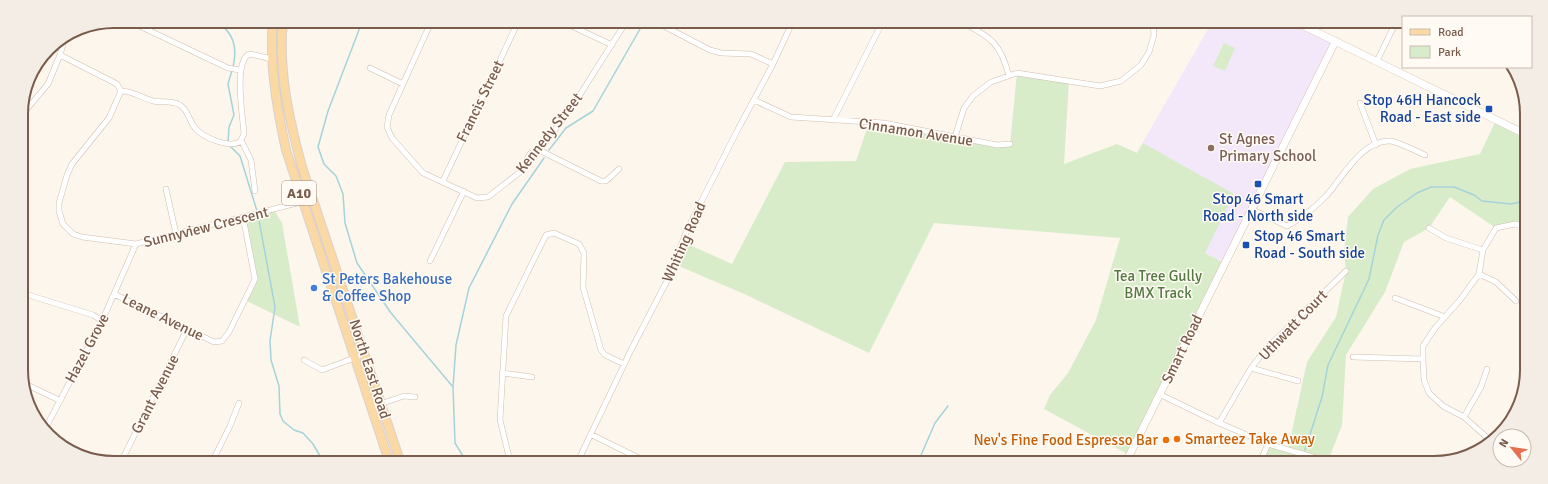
<svg xmlns="http://www.w3.org/2000/svg" width="1548" height="484" font-family="Signika,sans-serif">
<rect width="100%" height="100%" fill="#fdf6ec"/>
<path fill="#f3e8fa" d="M1211,24H1300L1335,42L1224,263L1109,201Z"/>
<path fill="#d8ecc9" d="M1224,43L1235,48L1225,71L1213,66Z
M1017,73L1069,81L1064,164L1117,144L1137,153L1143,143L1234,194L1205,253L1224,263L1129,455L1044,409L1050,395L1068,373L1096,320L1120,238L934,223L869,353L742,293L674,264L683,242L732,264L785,162L856,161L869,123L1010,144Z
M1496,120L1525,134V227L1515,224L1496,228L1450,197L1429,228L1404,242L1385,292L1346,355L1342,425L1328,461L1311,456L1309,463L1260,462L1268,444L1288,449L1307,362L1336,317L1346,271L1344,252L1348,217L1373,189L1410,169L1480,154Z
M274,210L282,223L300,327L245,300L255,279L243,217Z"/>
<g fill="none" stroke-linecap="round" stroke-linejoin="round">
<path stroke="#a5d3da" stroke-width="1.5" d="M215,21C233,31 238,47 233,67
M362,22L328,111L318,147L324,164L336,176L343,194L345,223L357,263L391,313L453,387
M228,142L229,127L234,115L228,84L232,70
M230,146L240,156L257,211
M549,150L566,128L593,111L644,22
M258,215L275,307L270,341L271,360L279,386L280,414L283,421L294,430L303,433L313,444L320,456L326,460
M1305,450L1322,397L1328,365L1369,279L1378,235L1384,220L1397,207L1417,193L1431,187H1454L1474,195L1482,201L1511,204L1525,201
M466,461L455,443L453,387L456,345L469,288L512,204L544,158
M918,462L935,423L948,406
M1301,463L1302,459"/>
<g stroke="#d1beb0" stroke-width="6">
<path id="minor" d="M129,21L228,68L240,70
M431,22L389,115L387,127L392,138L423,173L477,198L488,197L520,172L530,154L545,143L574,104L626,22
M563,22L612,45
M656,22L710,50L721,53L751,54L773,64
M963,23C992,37 1001,45 1009,76
M60,55L117,84L121,91
M1377,61L1395,24
M370,68L403,84
M121,91L109,118L72,164L67,175L59,203V211L63,224L73,234L82,237L136,244L313,199
M121,91C133,91 142,98 153,101C163,103 171,100 180,105C189,111 189,121 195,128C204,138 228,148 240,142L244,134C243,118 233,59 250,54L272,59
M754,100L791,117L884,123L997,145L1010,144
M1360,103L1376,145
M21,116L48,84L60,55L65,37
M833,120L882,23
M955,137L964,108L973,96L991,82L1017,73L1100,86L1121,81L1141,65L1149,52L1154,35L1153,23
M241,140L251,160L255,191
M537,149L601,181H606L619,169
M443,181L518,22
M166,189L176,234
M1251,209L1287,226C1302,219 1315,207 1326,196C1343,178 1361,140 1390,141C1399,142 1416,151 1425,155
M1429,228L1446,238L1483,250
M430,261L464,191
M1479,274L1496,282L1516,301
M22,293L93,315L102,321
M114,294L214,342L222,341L229,332L255,279L243,217
M1395,298L1445,317
M1353,357L1423,359
M304,360L322,370L365,354
M1251,368L1298,381
M502,373L532,377
M23,383L59,400
M1159,394L1219,423L1268,444L1334,463
M371,407L404,396L415,397
M1464,417L1481,387L1487,369
M1219,423L1251,368L1266,349L1346,271
M45,429L102,321L136,244
M592,435L645,461
M1492,442L1464,417L1443,406L1429,393L1424,380L1423,359V346L1435,328L1460,300L1479,274L1483,250L1496,228L1515,224L1525,227
M122,460L187,329
M213,460L230,426L239,403
M309,460L310,459
M510,461L500,420L506,316L546,235L554,233L579,244L584,253L583,287L601,350L605,355L624,364
M578,461L631,350L668,279L687,230L737,131L773,64L792,23
M1260,462L1268,444"/>
</g>
<g stroke="#d6c0b0" stroke-width="8">
<path id="secondary" d="M1300,24L1525,134
M1126,462L1335,42"/>
</g>
<g stroke="#dad1cd" stroke-width="10">
<path id="primary" d="M273,21C269,64 277,108 286,150L389,461
M283,21C278,71 289,119 302,167L400,461"/>
</g>
<use href="#minor" stroke="#fff" stroke-width="5"/>
<use href="#secondary" stroke="#fff" stroke-width="7"/>
<use href="#primary" stroke="#fbd9a5" stroke-width="8"/>
</g>
<g fill="#1a4fb4" stroke="#fffaf3" stroke-width="1.5">
<rect x="1485" y="105" width="8" height="8" rx="2"/>
<rect x="1254" y="180" width="8" height="8" rx="2"/>
<rect x="1242" y="241" width="8" height="8" rx="2"/>
</g>
<circle fill="#8d6e63" stroke="#fffaf3" stroke-width="1.5" cx="1211" cy="148" r="4"/>
<circle fill="#3f7fe0" stroke="#fffaf3" stroke-width="1.5" cx="314" cy="288" r="4"/>
<g fill="#e8710a" stroke="#fffaf3" stroke-width="1.5">
<circle cx="1177" cy="439" r="4"/>
<circle cx="1166" cy="440" r="4"/>
</g>
<g text-anchor="middle" dominant-baseline="central" stroke-width="3" stroke-linejoin="round" paint-order="stroke">
<rect fill="#fffaf3" stroke="#a28b7f" stroke-width="1" x="282" y="181" width="34" height="24" rx="3"/>
<g font-size="14" font-weight="bold" fill="#7a5c4d">
<text x="299" y="193">A10</text>
</g>
<g font-size="15" fill="#164399" stroke="#fffaf3" text-anchor="end">
<text x="1481" y="100">Stop 46H Hancock<tspan x="1481" dy="17">Road - East side</tspan></text>
<text x="1258" y="199" text-anchor="middle">Stop 46 Smart<tspan x="1258" dy="17">Road - North side</tspan></text>
<text x="1254" y="236" text-anchor="start">Stop 46 Smart<tspan x="1254" dy="17">Road - South side</tspan></text>
</g>
<g font-size="15" fill="#7a5c4d" stroke="#fffaf3">
<text transform="translate(480 101) rotate(-64)">Francis Street</text>
<text transform="translate(916 132) rotate(9)">Cinnamon Avenue</text>
<text transform="translate(549 133) rotate(-52)">Kennedy Street</text>
<text transform="translate(206 227) rotate(-14)">Sunnyview Crescent</text>
<text transform="translate(684 242) rotate(-66)">Whiting Road</text>
<text transform="translate(163 317) rotate(26)">Leane Avenue</text>
<text transform="translate(1293 325) rotate(-46)">Uthwatt Court</text>
<text transform="translate(87 348) rotate(-62)">Hazel Grove</text>
<text transform="translate(1182 349) rotate(-64)">Smart Road</text>
<text transform="translate(370 369) rotate(72)">North East Road</text>
<text transform="translate(155 394) rotate(-63)">Grant Avenue</text>
</g>
<g font-size="15" fill="#785e54" stroke="#fffaf3" text-anchor="start">
<text x="1219" y="139">St Agnes<tspan x="1219" dy="17">Primary School</tspan></text>
</g>
<g font-size="15" fill="#537a41" stroke="#fffaf3">
<text x="1158" y="276">Tea Tree Gully<tspan x="1158" dy="17">BMX Track</tspan></text>
</g>
<g font-size="15" fill="#366cbe" stroke="#fffaf3" text-anchor="start">
<text x="322" y="279">St Peters Bakehouse<tspan x="322" dy="17">&amp; Coffee Shop</tspan></text>
</g>
<g font-size="15" fill="#c56008" stroke="#fffaf3" text-anchor="start">
<text x="1185" y="439">Smarteez Take Away</text>
<text x="1158" y="440" text-anchor="end">Nev's Fine Food Espresso Bar</text>
</g>
</g>
<path d="M0 0H1548V484H0ZM114 28H1434A86 86 0 0 1 1520 114V370A86 86 0 0 1 1434 456H114A86 86 0 0 1 28 370V114A86 86 0 0 1 114 28Z" fill="#f4ede6" fill-rule="evenodd"/>
<path fill="none" stroke="#7a5c4d" stroke-width="2" d="M114 28H1434A86 86 0 0 1 1520 114V370A86 86 0 0 1 1434 456H114A86 86 0 0 1 28 370V114A86 86 0 0 1 114 28Z"/>
<rect x="1402" y="16" width="130" height="52" fill="#fffaf3" stroke="#cabbb1"/>
<rect x="1410" y="29" width="20" height="6" fill="#fbd9a5" stroke="#cabbb1"/>
<text x="1438" y="36" font-size="12" fill="#7a5c4d">Road</text>
<rect x="1410" y="46" width="20" height="12" fill="#d8ecc9" stroke="#cabbb1"/>
<text x="1438" y="56" font-size="12" fill="#7a5c4d">Park</text>
<g transform="translate(1512 448) rotate(300)"><circle r="19" fill="#fffaf3" stroke="#cabbb1"/>
<path d="M0-3L7 15L0 10L-7 15Z" fill="#e76f51"/>
<text y="-6" font-size="11" font-weight="bold" text-anchor="middle" fill="#7a5c4d">N</text>
</g>
</svg>
